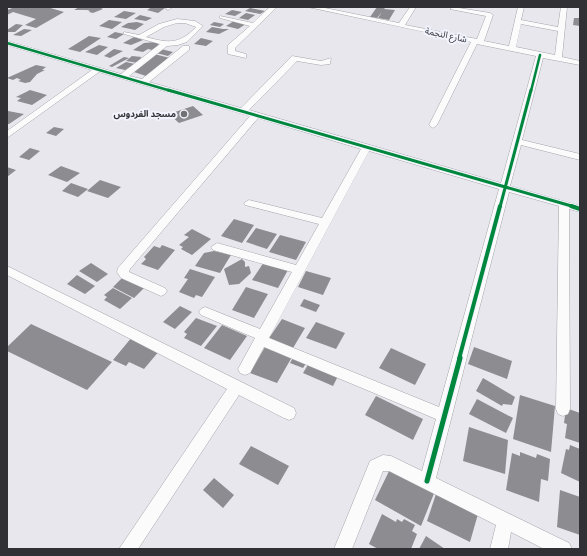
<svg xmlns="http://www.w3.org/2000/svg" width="587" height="556" font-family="'Archivo Narrow','Noto Sans Arabic',sans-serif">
<rect width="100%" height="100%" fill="#e7e7ed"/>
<path fill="#8c8c91" d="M15,7H47L64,12L36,28L25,25L36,19L13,12L7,15V10Z
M79,7H103L101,8L103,9L93,13L89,12L90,11L87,10H74Z
M152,7H159L165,8L158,13L147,10Z
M377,7H386L384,9L395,10L389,20L378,18L382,12L377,18L370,17Z
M250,8L265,11L260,14L245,11Z
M232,10L242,12L235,16L225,14Z
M124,11L136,13L126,19L114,17Z
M246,13L255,15L248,20L239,18Z
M140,15L152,18L146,21L134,19Z
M574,18H580V26L573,25Z
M109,20L122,22L112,29L99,26Z
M234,21L246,24L238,29L226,26Z
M137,22L144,24L135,30L121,27L128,23Z
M214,22L224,24L220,27L210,25Z
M16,24L23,25L15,32H7V30Z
M212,27L223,29H229L219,34L206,32Z
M24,29L32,30L21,36L13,35Z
M115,32L124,34L116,39L107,37Z
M89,36L101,38L80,52L68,49Z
M134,37L143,40L131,45L123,43Z
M201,38L213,41L206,46L194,44Z
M156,42L159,45L152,50L148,49L143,52L133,50L144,43Z
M99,45L108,47L97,55L85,52Z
M114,49L123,51L110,58L104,56Z
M161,49L173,52L168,56L156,53Z
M154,54L170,58L146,76L131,71Z
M132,56L142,57L140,58L143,59L138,63L126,61Z
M124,57L129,58L112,67L109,66Z
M126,62L135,64L125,70L116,68Z
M36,65L46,67L42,70H45L37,74L30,82L25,83L18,81L21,80L17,78L13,80L7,78Z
M30,90L47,95L32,105L17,101L21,98L16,97Z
M193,106L203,115L179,123L169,114Z
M8,111L24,114L9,124H7Z
M54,127L64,129L56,136L46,133Z
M30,148L40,151L29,160L19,157Z
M61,166L80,173L67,182L48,175Z
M7,167L16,170L7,177Z
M100,180L121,187L108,198L87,191Z
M71,183L88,189L78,197L62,191Z
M234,219L254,225L242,243L221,236Z
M256,228L277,234L267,249L246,242Z
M192,229L211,239L192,255L181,249L183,247L179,245L189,237L184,235Z
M280,235L306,242L296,260L269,252Z
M162,245L175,250L158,270L141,264L146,259L144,257L154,246L160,248Z
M214,251L231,255L220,273L195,266L204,253Z
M242,259L245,262V267L249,266L251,273L239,284L229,285L224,269Z
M264,262L288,270L278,288L252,280Z
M91,263L108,274L97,282L79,271Z
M190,269L215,277L202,297L196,295L194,298L179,292L188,279L184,278Z
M306,271L331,278L323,295L298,287Z
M77,275L95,286L85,294L67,284Z
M123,277L144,288L134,298L113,287Z
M246,287L268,294L254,318L232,310Z
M113,288L132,298L120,309L104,300L107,297L104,295Z
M304,299L320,305L316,312L300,306Z
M180,306L192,312L175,329L163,322Z
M196,318L217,326L201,346L184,338L187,334L184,332Z
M282,319L305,328L293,348L269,338Z
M316,322L345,333L336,349L306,338Z
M31,324L112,362L87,390L7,351V347Z
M222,325L247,336L230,360L204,348Z
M132,337L160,350L144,369L129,362L126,366L113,360Z
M265,347L292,357L277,383L250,373Z
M474,347L512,361L507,379L468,364Z
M391,348L426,364L415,385L379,368Z
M294,356L307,362L303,368L290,363Z
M309,363L338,376L333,386L303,373Z
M483,378L515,397L512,405L503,404L502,406L476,391Z
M520,395L555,406L551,452L513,439Z
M376,396L423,419L413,440L365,415Z
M477,399L513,418L506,433L469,414Z
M566,408L580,413V443L565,438L567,424L564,423Z
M469,427L508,440L505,474L463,461Z
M570,445L580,449V482L561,473L566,449L569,450Z
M251,446L289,466L278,485L239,464Z
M520,452L536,458L537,454L550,459L548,481L541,479L539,502L506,490L512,453L520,456Z
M391,467L435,491L421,526L375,500Z
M214,478L234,495L223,508L203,490Z
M560,490L580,497V535L557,527Z
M436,494L478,514L470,542L427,521Z
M382,514L396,522L397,519L402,522L404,519L415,525L412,531L417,534L411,549H378L369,544Z
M426,536L445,549H419Z"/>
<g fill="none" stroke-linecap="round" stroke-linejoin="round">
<g stroke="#a4a5a9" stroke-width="1">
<path id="minor" d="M165,7H173L168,10Z
M270,7H277L235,48V51L246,54V58L228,54V45L250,26L220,18V16L253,23Z
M308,7H320L399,23L410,7H416L405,25L477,39L486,16L450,9L453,7L490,13L493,15L484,41L509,46L518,7H524L521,20L558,27L561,7H567L562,57L580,61V65L543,58L522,140L580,154V160L521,145L510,186L580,206V212L569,209L570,409L568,414L563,416L558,414L556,409L559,206L509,192L436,478L569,543L572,549H544L511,532L508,549H490L496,525L389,471H383L352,549H334L370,461L383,455L391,456L422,471L436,419L264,347L250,373L245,375L240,373L238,369L255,338L201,315L199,312L201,309L205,307L260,329L292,272L213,250L211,247L217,243L296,265L319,224L245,205L244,203L249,200L322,218L361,149L258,118L130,269L129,272L165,288L167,291L165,294L161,296L121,278L117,272L118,268L250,116L99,72L7,138V131L92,70L7,45V41L121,74L160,44L124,34V32L139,35L159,24L177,19L195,21L203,26L187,42L178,45L167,46L129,76L142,79L183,46H189V50L149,82L241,108L292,56L321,61L331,58L330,64L321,65L297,61L249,110L501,183L536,56L477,44L437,125L433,128L429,125L471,42ZM177,23H185L196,27C179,45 168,43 146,37L164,27ZM521,24L558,31L555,55L516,47ZM369,151L499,189L439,407L269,338Z
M7,266L294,408L296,413L294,418L289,420L284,418L239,395L138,549H119L227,389L7,275Z"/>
</g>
<use href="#minor" fill="#fbfbfc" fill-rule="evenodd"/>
<g stroke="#f1f3fd" stroke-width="4">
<path id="cycleway-far3" d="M7,43L171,91
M531,91L540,55"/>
</g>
<g stroke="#f1f3fd" stroke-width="5">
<path id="cycleway-far2" d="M168,90L575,207
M500,207L531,90"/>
</g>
<g stroke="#f1f3fd" stroke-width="6">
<path id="cycleway-far1" d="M571,206L580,209
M459,359L500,206"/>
</g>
<g stroke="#f1f3fd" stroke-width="8">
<path id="cycleway" d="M427,481L460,358"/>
</g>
<use href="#cycleway-far3" stroke="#00873e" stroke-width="2.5"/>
<use href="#cycleway-far2" stroke="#00873e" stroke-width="3"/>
<use href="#cycleway-far1" stroke="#00873e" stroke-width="4"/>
<use href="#cycleway" stroke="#00873e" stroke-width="5"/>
</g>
<circle fill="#717175" stroke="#f1f3fd" stroke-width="1.5" cx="184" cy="114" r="4"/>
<g text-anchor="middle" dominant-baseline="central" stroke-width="4" stroke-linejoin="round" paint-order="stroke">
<g font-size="9" fill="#313135" stroke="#f1f3fd">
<text transform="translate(446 35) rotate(12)">شارع النجمة</text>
</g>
<g font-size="9" font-weight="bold" fill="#313135" stroke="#f1f3fd" text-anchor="end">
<text x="176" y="114">مسجد الفردوس</text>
</g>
</g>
<rect width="587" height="556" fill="none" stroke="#313135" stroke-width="16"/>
</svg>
